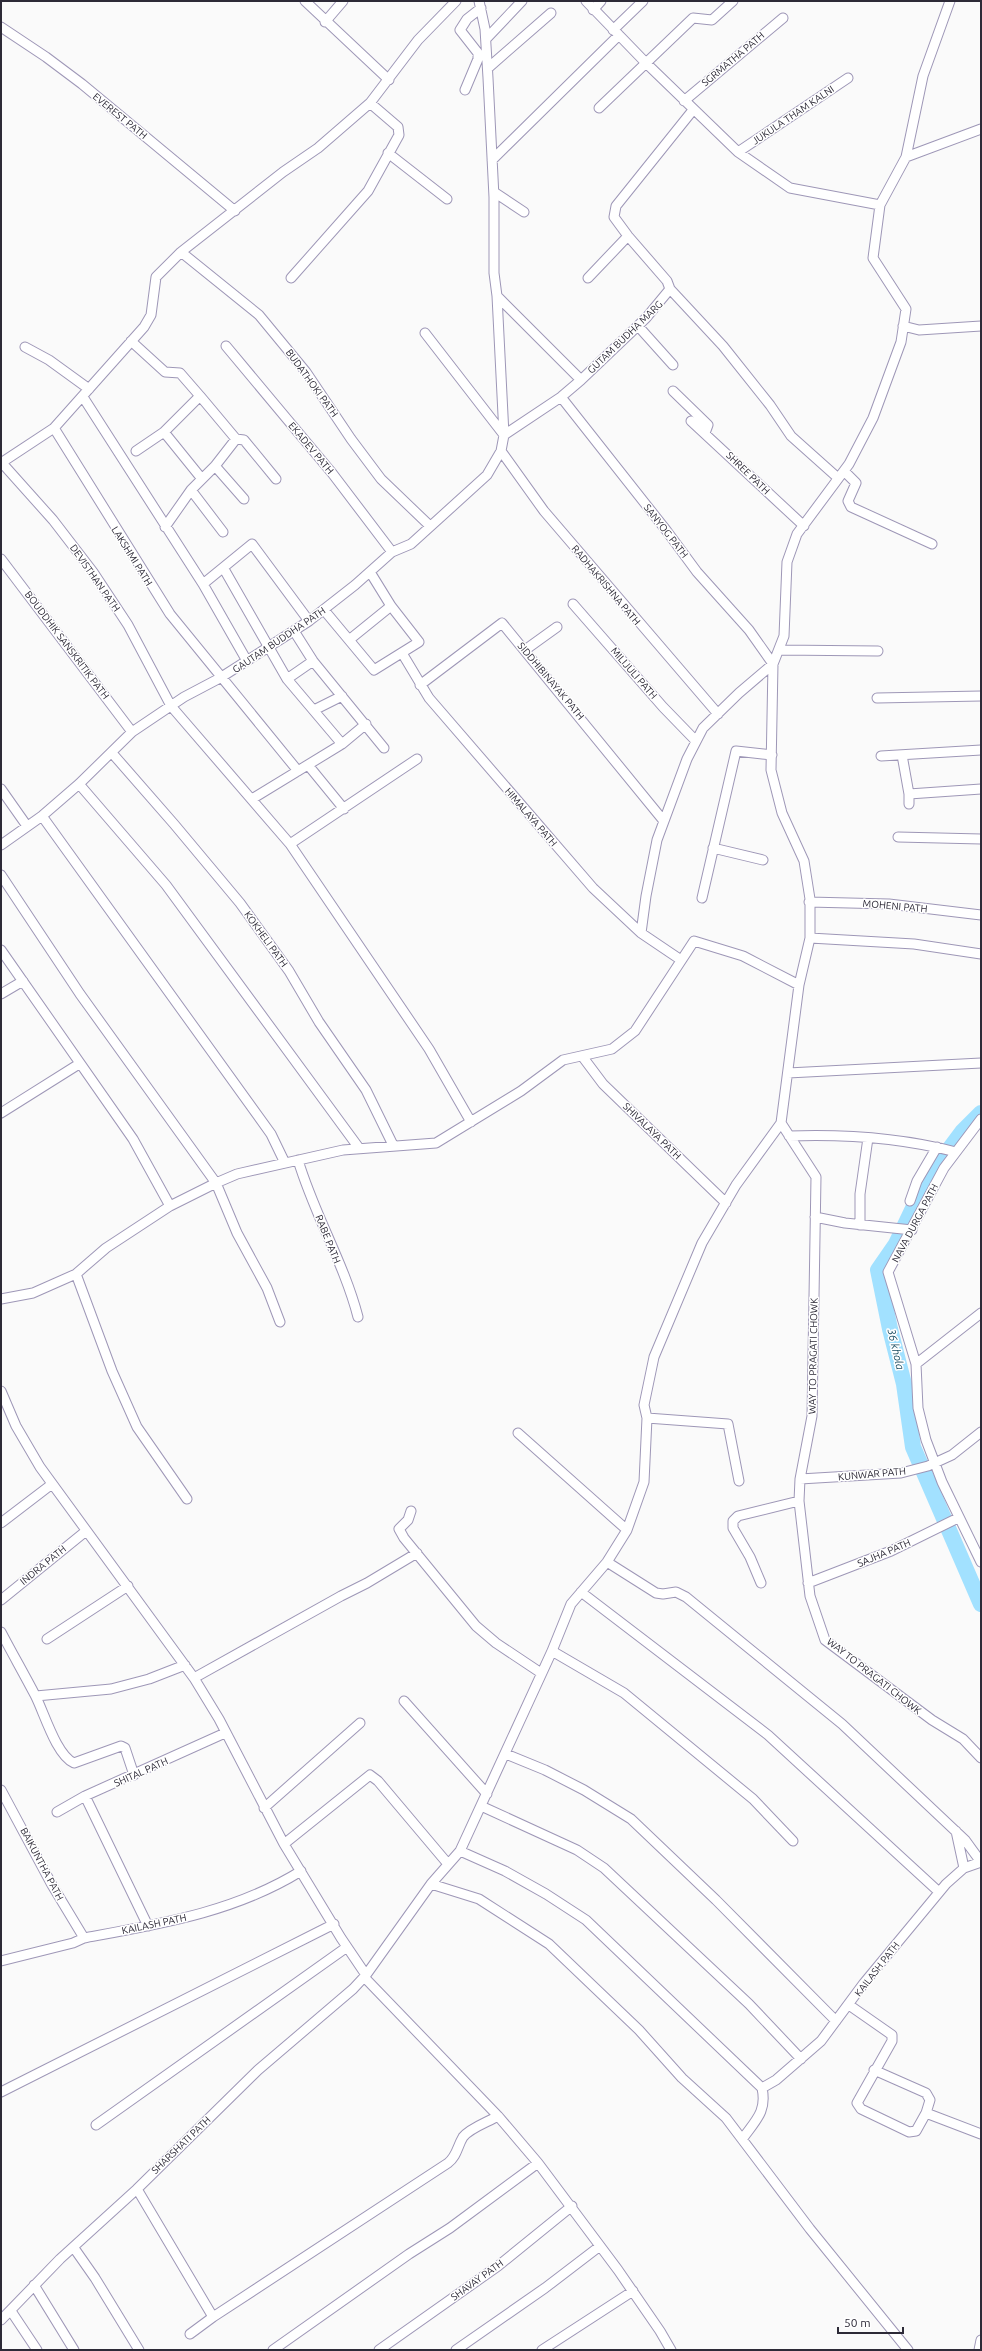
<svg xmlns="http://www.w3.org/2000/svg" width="982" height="2351" font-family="Ubuntu,sans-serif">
<rect width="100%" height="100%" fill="#fafafa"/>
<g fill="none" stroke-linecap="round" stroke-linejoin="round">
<path stroke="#a2e1ff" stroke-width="16" d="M981,1113L962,1132L927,1179L896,1244L878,1270L890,1329L904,1384L913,1447L981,1604"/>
<g stroke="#9e97b7" stroke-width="11">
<path id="minor" d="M305,1L389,80
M479,1L485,29L488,78L494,197V273L497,296L504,435
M593,10L601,1
M325,22L343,1
M1,27L46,57L82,84L235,211
M613,30L643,1
M486,39L522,1
M488,68L551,13
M465,90L478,59V53L460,30L467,19L481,8
M684,101L783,18
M599,108L693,18L712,20L733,1
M738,152L848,78
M388,153L447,199
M906,157L981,129
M492,160L619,35
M494,192L524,212
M880,205L906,157L923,76L950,1
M181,252L259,315L306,372L351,439L381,479L430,526
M291,278L368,191L399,135L398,127L370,103
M588,278L628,236
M670,289L723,346L770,405L791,436L838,478
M497,296L581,380
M638,326L673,365
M903,326L919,330L981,326
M425,333L504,435
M131,341L165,372L180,373L200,396L164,432L136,451
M226,346L332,473L392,552
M25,347L49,360L89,389
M673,391L708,425L705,433
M200,396L236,439L244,440L276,479
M83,397L203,584L247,661
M561,397L666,530L697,572L749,630L773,664L739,693L703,728L687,759L657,840L646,896L641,933
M691,421L804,526
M54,428L170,614L298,771
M164,432L202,479
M501,451L544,511L718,714
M1,463L54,428L144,327L151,315L156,277L181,252L283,172L318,148L370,103L418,40L456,1
M2,463L53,520L93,572L128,625L171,706L290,844L429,1049L471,1122
M215,466L244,499
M844,471L856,483L848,501L851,507L932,544
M191,490L223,532
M165,527L191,490L215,466L236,439
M1,559L132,732
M224,569L287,679L342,744
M203,584L252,544L309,621
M573,604L663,707L696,741
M324,610L374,670L419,642L391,606L370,572
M294,631L313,661L384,748
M349,640L391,606
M525,650L557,627
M780,650L878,651
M402,653L429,698L593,888L641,933L681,960
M287,679L313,661
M420,685L502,623L663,820
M877,698L981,696
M314,710L342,696
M112,753L174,824L240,903L289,971L319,1022L366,1090L393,1145
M902,755L909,794V804
M881,756L981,750
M308,765L344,809
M79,784L166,885L359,1148
M1,789L27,826
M909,794L981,789
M252,799L342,744L366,724
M42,816L271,1134L285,1163
M898,837L981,839
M290,844L417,759
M1,845L42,816L79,784L132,732L184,697L220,678L309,621L355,585L392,552L411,544L487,475L501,451L504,435L561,397L581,380L646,318L670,289L667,281L628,236L614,217L616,206L693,110
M713,848L763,860
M1,875L80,994L216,1183L237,1233L267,1288L280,1322
M702,898L736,751L772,755
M809,902L889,904L981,915
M810,938L914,944L981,954
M1,950L133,1139L170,1206
M1,994L23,981
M582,1056L603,1084L726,1203
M788,1073L981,1063
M1,1113L79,1064
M981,1119L944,1168L888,1272L916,1364L918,1408L926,1440L942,1482L981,1562
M781,1123L816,1177L812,1416L800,1479L799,1501L810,1596L825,1640L932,1720L963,1739L981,1758
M789,1136C845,1134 902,1138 956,1152
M298,1160C314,1214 344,1263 358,1317
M910,1201L917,1181L937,1147
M815,1217L845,1223L912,1230
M860,1225V1194L868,1138
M76,1274L112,1371L137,1427L187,1499
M1,1299L33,1293L76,1274L106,1248L170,1206L216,1183L237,1174L343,1150L436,1143L521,1091L563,1060L612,1049L635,1031L694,941L743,956L799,985
M916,1364L981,1313
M1,1391L16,1426L40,1467L194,1678L219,1719L284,1844L341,1938L366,1975V1979L498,2116L538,2163L618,2270L660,2331L671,2350
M647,1418L728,1424L739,1481
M518,1433L627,1530
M800,1479L901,1473L928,1466L952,1455L981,1432
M411,1511L408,1520L399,1529L404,1538L476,1626L496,1643L541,1673
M1,1523L52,1484
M607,1562L656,1593L663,1594L676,1592L686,1597L842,1724L965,1840L981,1862
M761,1583L750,1557L733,1528V1521L738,1516L799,1501
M808,1583L891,1551L958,1518
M581,1592L768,1735L939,1892
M1,1600L86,1531
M1,1632C12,1653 24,1674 35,1695C44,1712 56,1755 74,1763L121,1746L125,1748L134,1775
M47,1639L128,1586
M552,1651L624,1693L753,1799L793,1841
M194,1678L341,1596L367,1583L417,1553
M36,1696L111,1689L149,1679L185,1665
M404,1701L487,1794
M506,1754L545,1770L584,1790L631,1819L716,1900L836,2021
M1,1790L52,1885L84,1938
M85,1796L148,1926
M481,1806L577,1850L604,1868L749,2004L801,2059
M264,1808L360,1723
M57,1812L85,1796L225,1733
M956,1831L964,1868
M284,1844L370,1775L378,1781L448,1864
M460,1851L505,1871L546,1894L586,1920L762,2088C767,2111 756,2120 743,2138
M431,1884L479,1899L549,1944L639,2030L682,2078L726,2118L810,2229L908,2350
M1,1961L73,1943L84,1938C160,1924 235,1912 301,1871
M849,2005L892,2035V2041L857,2103L861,2109L909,2132L916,2131L926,2113L981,2134
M874,2070L926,2093L930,2100L926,2113
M762,2088L776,2080L821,2041L864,1983L946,1884L964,1868L981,1862
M1,2092L334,1924
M96,2125L347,1947
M137,2189L213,2317L448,2163C457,2156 457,2147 463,2137C470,2128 488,2122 498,2116
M74,2248L95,2278L139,2350
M34,2285L74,2350
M11,2311L37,2350
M1,2320L60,2259L137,2189L258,2070L353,1989L366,1975L431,1884L460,1851L552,1651L571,1604L607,1562L627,1530L644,1482L647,1418L644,1405L654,1357L702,1243L736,1185L781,1123L799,985L810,938V899L804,861L782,813L771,770L773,664L784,636L787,562L797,534L849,464L873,418L901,342L906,309L873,258L880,205L790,188L738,152L646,63L586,1
M190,2334L213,2317
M273,2350L409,2254L450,2228L538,2163
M379,2350L498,2266L572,2206
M456,2350L545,2288L600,2246
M542,2350L633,2291
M979,2350L981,2340"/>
</g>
<use href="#minor" stroke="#fff" stroke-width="9"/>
</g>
<g text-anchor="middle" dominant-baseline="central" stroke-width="3" stroke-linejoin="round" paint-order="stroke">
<g font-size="10" fill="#2d2a37" stroke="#fff">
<text transform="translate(733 59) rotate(-40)">SGRMATHA PATH</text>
<text transform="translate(793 115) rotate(-34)">JUKULA THAM KALNI</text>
<text transform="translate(120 116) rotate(39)">EVEREST PATH</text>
<text transform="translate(625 337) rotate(-44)">GUTAM BUDHA MARG</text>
<text transform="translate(312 383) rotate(54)">BUDATHOKI PATH</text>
<text transform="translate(311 448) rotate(50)">EKADEV PATH</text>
<text transform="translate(748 473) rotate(44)">SHREE PATH</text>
<text transform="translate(666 531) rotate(52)">SANYOG PATH</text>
<text transform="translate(132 556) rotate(58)">LAKSHMI PATH</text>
<text transform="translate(95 578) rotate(55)">DEVISTHAN PATH</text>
<text transform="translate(606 585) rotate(50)">RADHAKRISHNA PATH</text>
<text transform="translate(279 640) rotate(-34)">GAUTAM BUDDHA PATH</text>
<text transform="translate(67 645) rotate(53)">BOUDDHIK SANSKRITIK PATH</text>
<text transform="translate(634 673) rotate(49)">MILIJULI PATH</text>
<text transform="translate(551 681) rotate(50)">SIDDHIBINAYAK PATH</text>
<text transform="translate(531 817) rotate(49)">HIMALAYA PATH</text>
<text transform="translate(895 906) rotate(5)">MOHENI PATH</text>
<text transform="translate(266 939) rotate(54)">KOKHELI PATH</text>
<text transform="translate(652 1131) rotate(44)">SHIVALAYA PATH</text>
<text transform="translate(915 1223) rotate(-62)">NAVA DURGA PATH</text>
<text transform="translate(328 1239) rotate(68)">RABE PATH</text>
<text transform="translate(813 1356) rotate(-89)">WAY TO PRAGATI CHOWK</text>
<text transform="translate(872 1474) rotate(-5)">KUNWAR PATH</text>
<text transform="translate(884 1553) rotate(-23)">SAJHA PATH</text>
<text transform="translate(43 1565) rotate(-39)">INDRA PATH</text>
<text transform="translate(874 1676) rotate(38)">WAY TO PRAGATI CHOWK</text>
<text transform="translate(141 1772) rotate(-24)">SHITAL PATH</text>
<text transform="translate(42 1864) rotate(62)">BAIKUNTHA PATH</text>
<text transform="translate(154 1924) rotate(-12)">KAILASH PATH</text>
<text transform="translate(877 1969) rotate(-52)">KAILASH PATH</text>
<text transform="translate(181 2145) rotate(-44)">SHARSHATI PATH</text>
<text transform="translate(477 2280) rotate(-36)">SHAVAY PATH</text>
</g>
<g font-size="11" font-style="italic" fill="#184b5f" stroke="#fff">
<text transform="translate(896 1349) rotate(77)">36 khola</text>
</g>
</g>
<rect width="982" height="2351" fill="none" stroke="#2d2a37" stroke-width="4"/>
<path d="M838 2327v6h65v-6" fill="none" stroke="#2d2a37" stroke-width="2"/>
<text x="844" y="2327" font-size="12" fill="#2d2a37" stroke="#ffffff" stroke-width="3" paint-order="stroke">50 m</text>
</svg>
